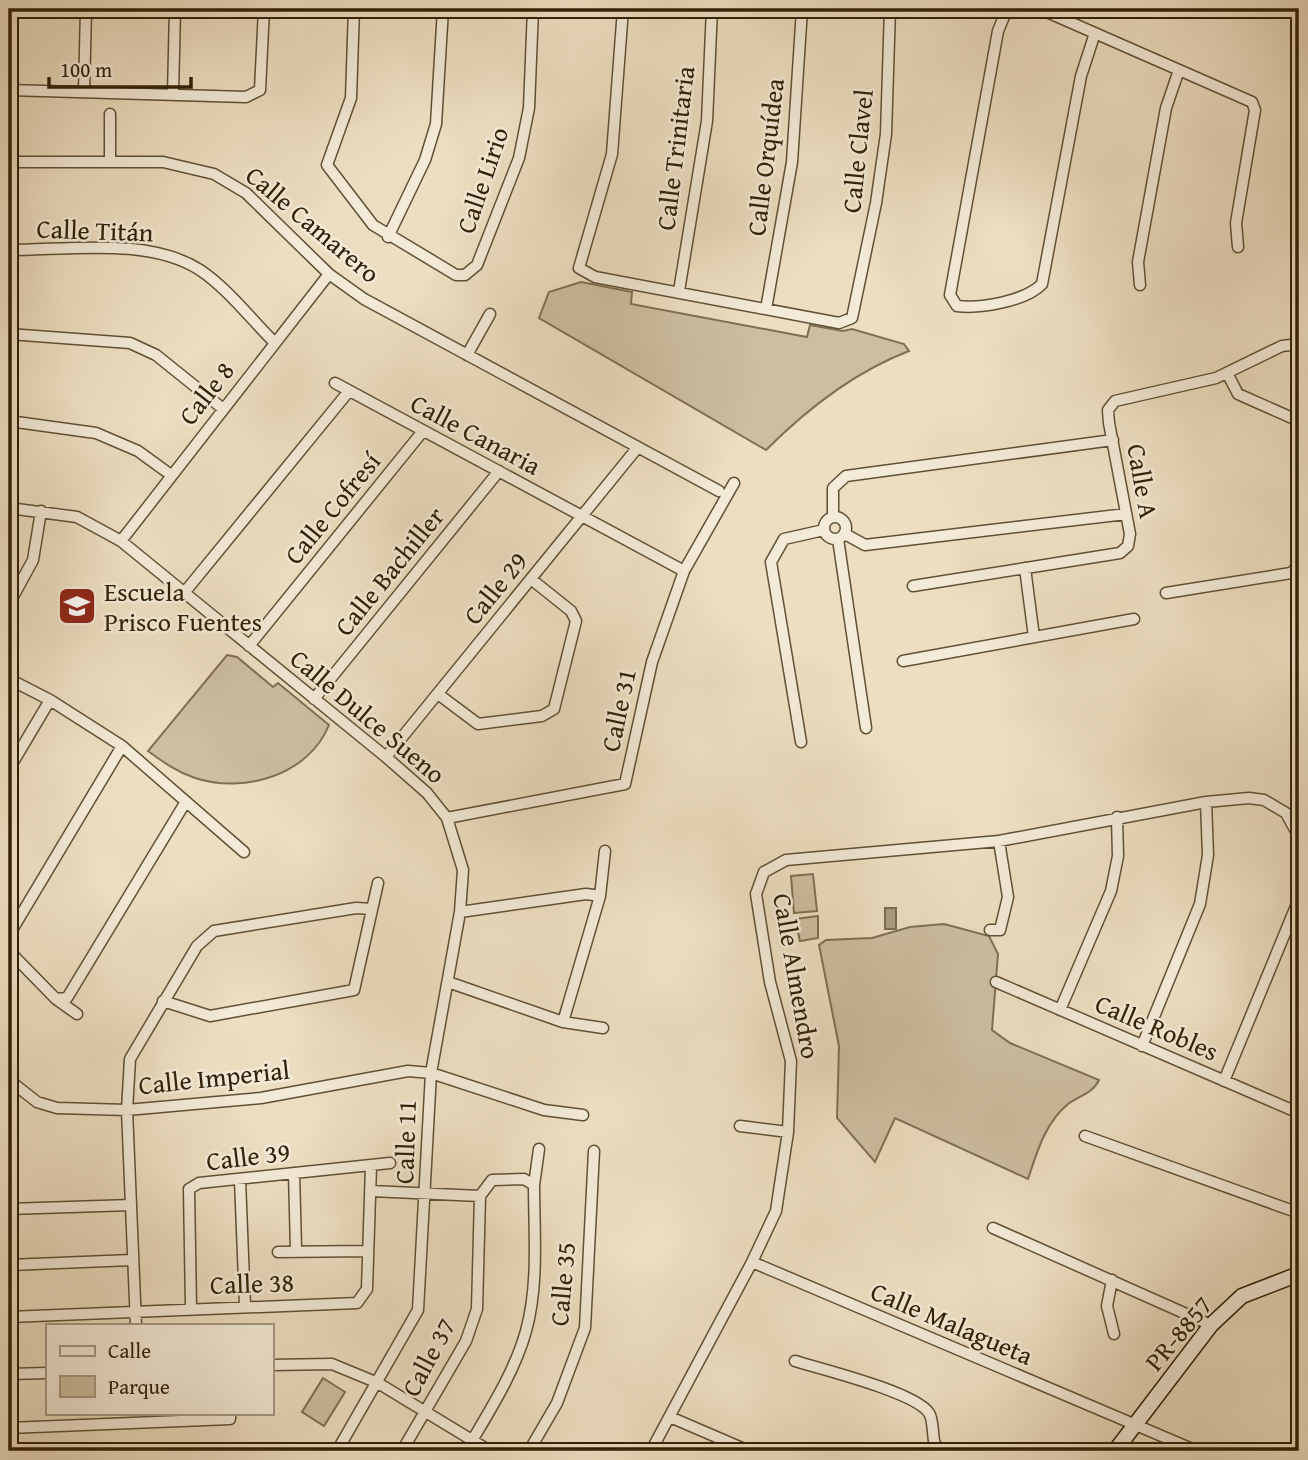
<svg xmlns="http://www.w3.org/2000/svg" width="1308" height="1460" font-family="'Gentium Book Plus',serif">
<rect width="100%" height="100%" fill="#eddec1"/>
<filter id="stains"><feTurbulence type="fractalNoise" baseFrequency=".00286" numOctaves="4"/><feColorMatrix values="0 0 0 0 .2 0 0 0 0 .09 0 0 0 0 .02 0 0 0 .5 -.17"/></filter>
<radialGradient id="worn" r=".72"><stop offset=".6" stop-color="#630" stop-opacity="0"/><stop offset="1" stop-color="#630" stop-opacity=".3"/></radialGradient>
<path fill="#cdbea1" stroke="#7f6f53" stroke-width="2" d="M581,282L632,292L631,304L807,337L810,325L843,331L852,329L904,344L909,351C854,372 807,409 766,450L539,318L549,292Z
M227,655L237,657L273,687L278,683L329,725C309,775 244,794 195,778C177,772 163,762 148,751Z
M813,874L817,911L794,913L791,876Z
M818,916V938L800,941L795,919Z
M944,924L989,936L998,954L992,1030L1010,1043L1099,1080C1093,1093 1079,1096 1068,1104C1045,1123 1037,1152 1028,1179L895,1118L875,1162L837,1118L839,1046L819,945L826,940L872,938L910,927Z
M323,1378L345,1392L324,1426L302,1412Z"/>
<path fill="#ad9d81" stroke="#7b6b4f" stroke-width="2" d="M885,908H896V929H885Z"/>
<g fill="none" stroke-linecap="round" stroke-linejoin="round">
<g stroke="#605034" stroke-width="13">
<path id="street" d="M354,9L351,98L327,165L373,225L456,275H465L477,265L519,158L529,108L533,9
M623,9L612,154L579,268L595,277L839,323L852,318L876,203L886,134L890,9
M1007,9L998,31L950,295L957,306C980,309 1026,301 1042,284L1081,76L1095,33
M1040,9L1252,102L1255,110L1236,223L1238,247
M9,90L246,97L260,90L264,9
M84,92L86,9
M173,94L175,9
M9,162H163L214,174L246,193L329,274L364,299L719,491
M110,162V114
M388,237L425,160L436,124L443,9
M9,250C68,250 149,237 200,270C227,288 251,319 274,342
M1140,285L1138,262L1166,108L1179,70
M679,291L707,121L712,9
M766,309L792,162L802,9
M9,334L130,343L156,355L222,408
M467,355L490,314
M1227,373L1238,394L1299,421
M335,383L684,571
M9,421L96,433L138,451L171,475
M9,508L77,517L121,541L386,757L427,793L447,818L463,870L460,912L431,1073L418,1310L337,1451
M824 528a11 11 0 1 1 22 0a11 11 0 1 1-22 0Z
M833,517V488L846,476L1113,440
M845,534L865,545L1126,514
M838,539L866,728
M121,541L329,274
M1025,568L1034,637
M913,586L1120,553L1128,546L1130,534L1109,423L1108,410L1115,401L1216,378L1282,346L1299,344
M184,593L349,391
M1166,593L1291,573L1299,565
M9,604L33,560L41,511
M249,646L423,431
M903,661L1134,619
M9,679L50,700L122,746L244,852
M438,694L478,724L542,716L554,709L576,621L571,611L531,579
M314,699L499,471
M801,742L771,562L784,539L824,530
M386,757L638,447
M9,769L50,700
M447,818L625,784L652,662L684,571L734,483
M460,912L586,894L600,896
M990,930H1000L1008,897L999,841
M9,935L122,746
M9,951L56,999L77,1014
M448,982L563,1022L603,1028
M996,982L1299,1113
M56,999L67,998L185,803
M163,1001L210,1016L354,990L378,883
M1060,1010L1111,891L1118,856L1117,817
M563,1022L600,896L605,851
M1142,1046L1200,904L1208,855L1206,802
M9,1080L37,1102L57,1108L127,1110L261,1098L408,1071L431,1073L544,1110L583,1115
M1224,1081L1299,899
M740,1126L788,1132
M1085,1136L1299,1213
M294,1173L296,1250
M240,1180L245,1306
M534,1185L539,1149
M371,1191L480,1196L492,1180L524,1179L534,1185C534,1232 539,1284 526,1331C514,1374 488,1413 466,1451
M9,1209L131,1205
M993,1228L1211,1325
M278,1252L366,1251
M752,1262L1197,1451
M9,1265L132,1260
M1112,1280L1107,1306L1114,1334
M191,1308L189,1189L199,1183L390,1163
M9,1317L357,1303L367,1289L371,1166
M136,1325L127,1110L130,1059L197,946L214,931L356,908L372,909
M795,1361C821,1369 915,1392 929,1413C934,1421 932,1436 935,1445L944,1451
M271,1365L332,1364L378,1383L490,1451
M9,1374L47,1373
M670,1417L749,1451
M9,1428L230,1419V1413
M402,1451L466,1341L477,1309L480,1196
M529,1451L557,1403L585,1328L594,1151
M651,1451L752,1262L776,1211L788,1132L791,1061L770,982L756,894L764,872L786,860L999,841L1206,802L1249,798L1264,800L1286,813L1299,837"/>
</g>
<g stroke="#312005" stroke-width="17">
<path id="secondary" d="M1115,1451L1211,1325L1242,1296L1299,1274"/>
</g>
<use href="#street" stroke="#f3ead7" stroke-width="10"/>
<use href="#secondary" stroke="#f3ead7" stroke-width="14"/>
</g>
<defs>
<g id="school-square" transform="scale(2.0125)"><rect x="-9" y="-9" width="18" height="18" rx="4" fill="#8f2418" stroke="#f3ead7"/><path d="M0-5L7-2L0 1L-7-2ZM-4 1L0 2.5L4 1V4Q0 6-4 4Z" fill="#fff"/></g>
</defs>
<g fill-rule="evenodd">
<use href="#school-square" x="77" y="606"/>
</g>
<g text-anchor="middle" dominant-baseline="central" stroke-width="5" stroke-linejoin="round" paint-order="stroke">
<g font-size="26" fill="#312005" stroke="#f3ead7">
<text transform="translate(675 148) rotate(-83)">Calle Trinitaria</text>
<text transform="translate(857 151) rotate(-84)">Calle Clavel</text>
<text transform="translate(765 157) rotate(-83)">Calle Orquídea</text>
<text transform="translate(482 180) rotate(-71)">Calle Lirio</text>
<text transform="translate(313 224) rotate(40)">Calle Camarero</text>
<text transform="translate(95 230) rotate(2)">Calle Titán</text>
<text transform="translate(206 393) rotate(-52)">Calle 8</text>
<text transform="translate(476 434) rotate(28)">Calle Canaria</text>
<text transform="translate(1143 481) rotate(80)">Calle A</text>
<text transform="translate(332 508) rotate(-51)">Calle Cofresí</text>
<text transform="translate(389 571) rotate(-51)">Calle Bachiller</text>
<text transform="translate(495 588) rotate(-51)">Calle 29</text>
<text transform="translate(618 710) rotate(-78)">Calle 31</text>
<text transform="translate(368 716) rotate(40)">Calle Dulce Sueno</text>
<text transform="translate(797 976) rotate(80)">Calle Almendro</text>
<text transform="translate(1157 1027) rotate(23)">Calle Robles</text>
<text transform="translate(214 1077) rotate(-6)">Calle Imperial</text>
<text transform="translate(405 1142) rotate(-88)">Calle 11</text>
<text transform="translate(248 1156) rotate(-7)">Calle 39</text>
<text transform="translate(252 1283) rotate(-2)">Calle 38</text>
<text transform="translate(562 1284) rotate(-85)">Calle 35</text>
<text transform="translate(952 1323) rotate(23)">Calle Malagueta</text>
<text transform="translate(1178 1333) rotate(-50)">PR-8857</text>
<text transform="translate(428 1357) rotate(-62)">Calle 37</text>
</g>
<g font-size="26" fill="#312005" stroke="#f3ead7" text-anchor="start">
<text x="104" y="591">Escuela<tspan x="104" dy="30">Prisco Fuentes</tspan></text>
</g>
</g>
<rect width="1308" height="1460" fill="none" stroke="#eddec1" stroke-width="35"/>
<rect x="10" y="10" width="1287" height="1439" fill="none" stroke="#312005" stroke-width="3.5"/>
<rect x="18" y="18" width="1273" height="1425" fill="none" stroke="#312005" stroke-width="2"/>
<rect x="46" y="1324" width="228" height="91" fill="#f3ead7" stroke="#a59983" stroke-width="2"/>
<rect x="60" y="1346" width="35" height="10" fill="#f3ead7" stroke="#a59983" stroke-width="2"/>
<text x="108" y="1358" font-size="21" fill="#312005">Calle</text>
<rect x="60" y="1376" width="35" height="21" fill="#cdbea1" stroke="#a59983" stroke-width="2"/>
<text x="108" y="1394" font-size="21" fill="#312005">Parque</text>
<path d="M49 77v10h142v-10" fill="none" stroke="#312005" stroke-width="3.5"/>
<text x="60" y="77" font-size="21" fill="#312005" stroke="#f3ead7" stroke-width="5" paint-order="stroke">100 m</text>
<rect width="100%" height="100%" filter="url(#stains)"/>
<rect width="100%" height="100%" fill="url(#worn)"/>
</svg>
